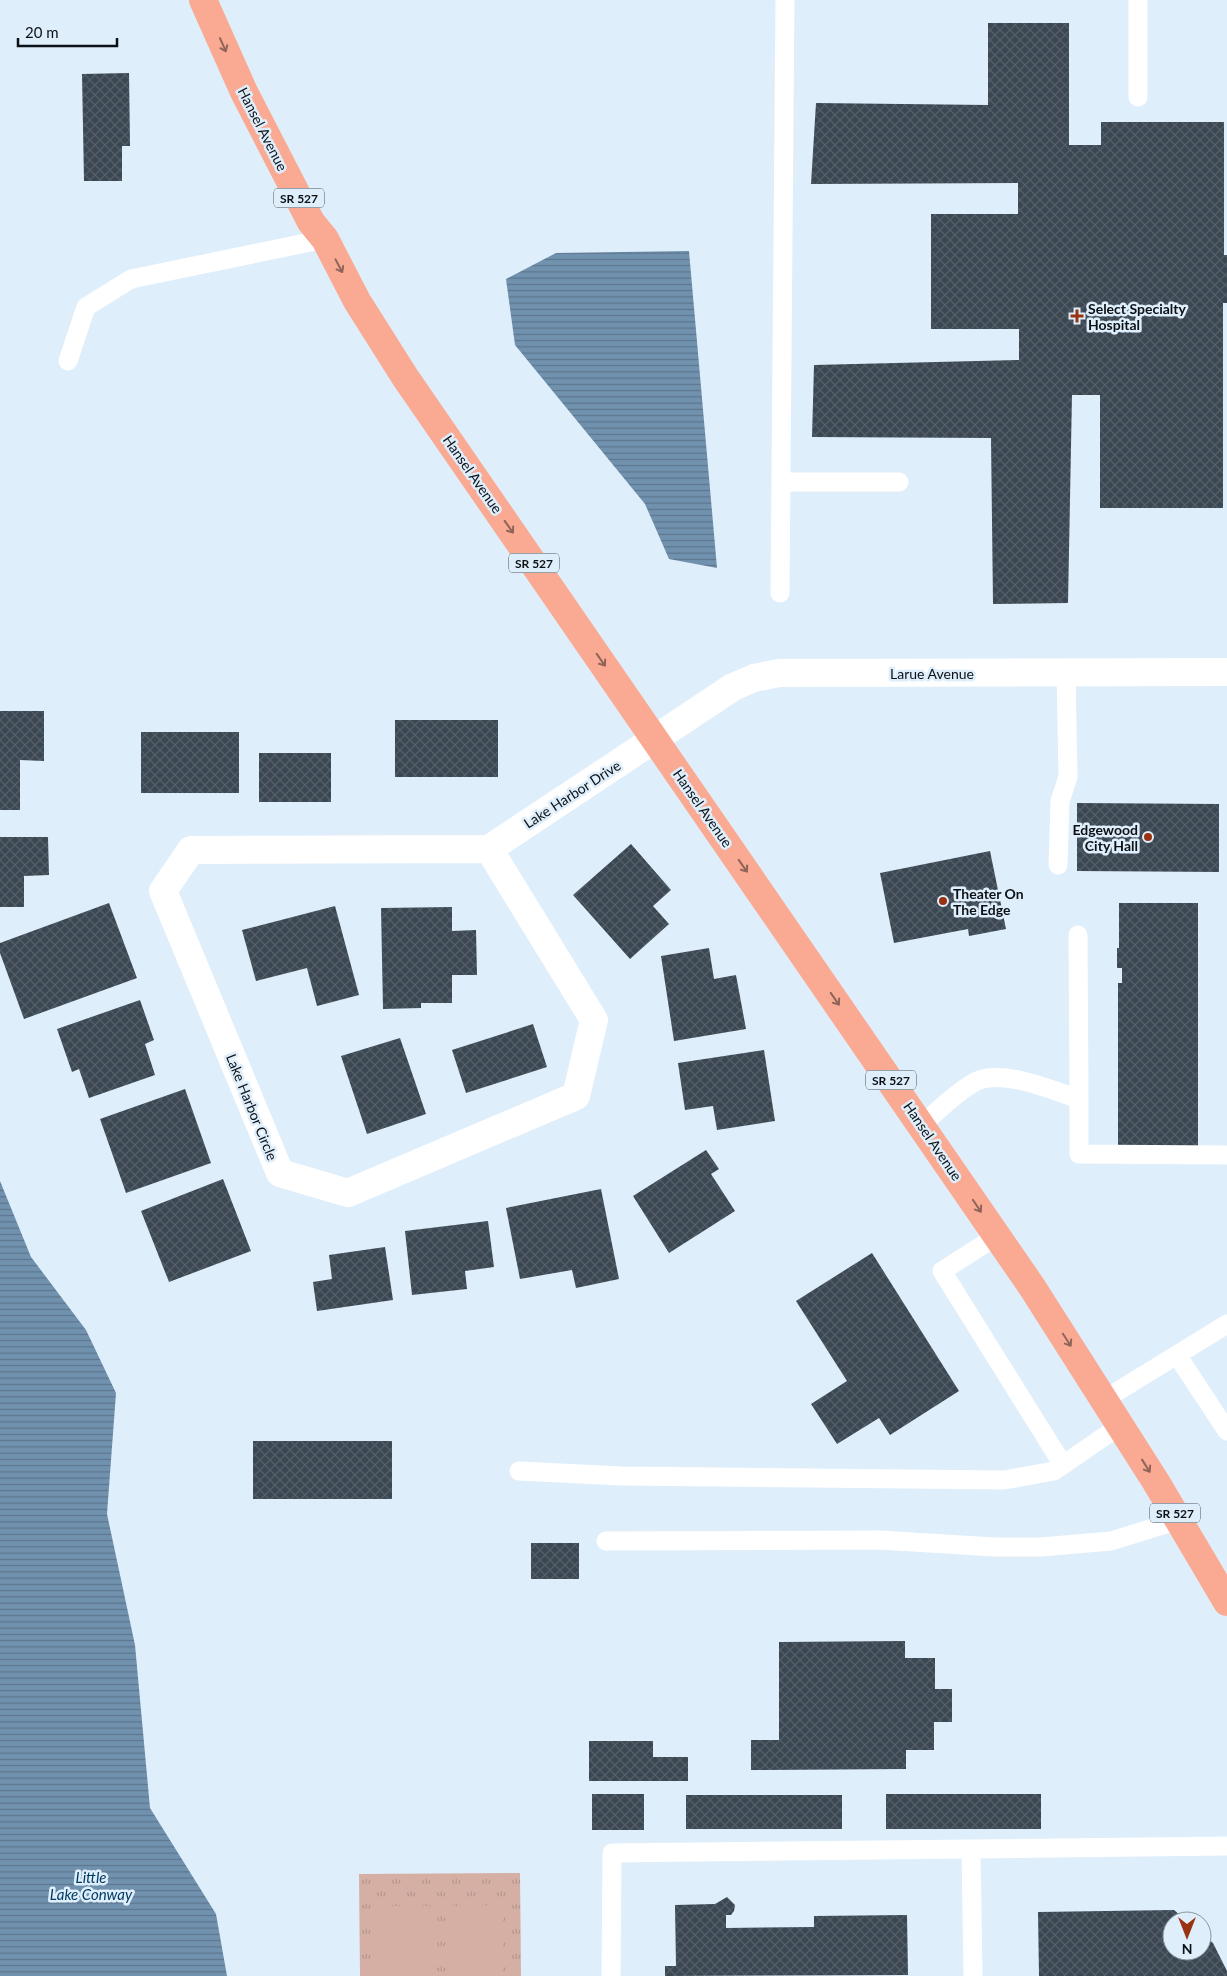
<svg xmlns="http://www.w3.org/2000/svg" width="1227" height="1976" font-family="Lato,sans-serif">
<defs>
<pattern id="grass-tufts" width="24" height="20" patternUnits="userSpaceOnUse" patternTransform="scale(1.25)"><rect width="24" height="20" fill="#d6afa4"/><path d="M3 7l-1-3M5 7V3M7 7l1-3M15 17l-1-3M17 17v-4M19 17l1-3" fill="none" stroke="#b6968c"/></pattern>
<pattern id="water-rules" width="6" height="5" patternUnits="userSpaceOnUse" patternTransform="scale(1.25)"><rect width="6" height="5" fill="#7192af"/><path d="M0 2.5h6" fill="none" stroke="#5b768d"/></pattern>
<pattern id="building-cross-hatch" width="8" height="8" patternUnits="userSpaceOnUse" patternTransform="scale(1.25)"><rect width="8" height="8" fill="#3b4853"/><path d="M0 0l8 8M0 8l8-8" fill="none" stroke="#545e67"/></pattern>
</defs>
<rect width="100%" height="100%" fill="#dfeefb"/>
<path fill="url(#grass-tufts)" d="M520,1873L521,1976H360L359,1874Z"/>
<path fill="#d6afa4" d="M502,1905V1976H448L447,1906Z
M376,1906H430L431,1976H376Z"/>
<path fill="url(#water-rules)" d="M689,251L717,568L669,559L645,504L515,345L506,279L556,253Z
M0,1181L31,1257L86,1330L116,1393L107,1514L135,1645L150,1808L216,1914L227,1976H0Z"/>
<path fill="url(#building-cross-hatch)" d="M988,23H1069V145H1101V122H1224V255H1227V303H1223V508H1100V395H1072L1068,603L993,604L991,438L812,437L814,365L1019,360V329H931V214H1018V183L811,184L816,103L988,105Z
M129,73L130,146H122V181H84L82,74Z
M0,711H44V761L20,760V810H0Z
M395,720H498V777H395Z
M141,732H239V793H141Z
M259,753H331V802H259Z
M1077,803L1219,804V872L1077,871Z
M0,837H48L49,875L24,876V907H0Z
M631,844L671,890L653,906L669,924L630,959L573,895Z
M990,851L1006,929L969,936L968,929L894,943L880,873Z
M109,903L137,978L24,1019L0,953V943Z
M1119,903H1198V1148H1118V983H1122V968H1117V948H1119Z
M335,906L359,995L317,1006L307,968L256,981L242,930Z
M452,907V931L476,930L477,975H452V1003H421V1008L383,1009L381,908Z
M709,948L714,979L736,975L746,1029L674,1041L661,956Z
M140,1000L154,1040L145,1044L155,1075L89,1098L79,1069L72,1072L57,1029Z
M533,1024L547,1067L466,1093L452,1050Z
M400,1038L426,1114L367,1134L341,1056Z
M764,1050L775,1121L717,1130L713,1106L685,1110L678,1063Z
M185,1089L211,1163L126,1193L100,1119Z
M706,1150L719,1169L711,1174L735,1211L669,1253L633,1196Z
M223,1179L251,1251L169,1282L141,1211Z
M601,1189L619,1279L576,1288L572,1270L520,1279L506,1208Z
M488,1221L494,1267L465,1271L467,1289L412,1295L405,1231Z
M385,1247L393,1300L317,1311L313,1282L332,1279L329,1255Z
M872,1253L959,1391L890,1435L879,1418L837,1444L811,1404L847,1381L796,1301Z
M253,1441H392V1499H253Z
M531,1543H579V1579H531Z
M905,1641V1658H935V1689H952V1722H934V1750H906V1769L751,1770V1740H779V1642Z
M589,1741H653V1757H688V1781H589Z
M592,1794H644V1830H592Z
M886,1794H1041V1829H886Z
M686,1795H842V1829H686Z
M727,1897L735,1905L734,1911L731,1915H726V1928L814,1927V1916L907,1915L908,1975L665,1976V1966H676L675,1905L715,1904Z
M1174,1910L1187,1921H1172V1951H1202V1933L1213,1943L1227,1971V1976H1039L1038,1912Z"/>
<g fill="none" stroke-linecap="round" stroke-linejoin="round">
<path stroke="#fff" stroke-width="19" d="M1138,0V97
M68,361L86,307L131,279L325,239
M781,482H899
M780,593L785,0
M1058,865L1060,801L1068,777L1066,672
M1079,1099V1154L1227,1155
M922,1125C935,1113 961,1088 977,1081C1003,1069 1052,1090 1079,1099L1078,935
M997,1236L942,1271L1063,1465
M1177,1355L1227,1431
M1105,1399L1227,1324
M519,1471L622,1476L1004,1480L1054,1471L1121,1425
M606,1541L880,1540L994,1547H1041L1111,1541L1179,1520
M971,1850L973,1976
M611,1976L612,1853L1227,1846"/>
<path stroke="#fff" stroke-width="28" d="M489,849L594,1020L576,1096L348,1193L280,1173L163,891L191,850Z
M489,849L733,687L754,678L779,673L1227,672"/>
<path stroke="#faa992" stroke-width="28" d="M203,0L244,92L311,222L325,239L357,301L405,377L1032,1287L1156,1482L1227,1602"/>
</g>
<defs><path id="oneway-shaft" d="M-6 0H5M1.5-3L5.5 0L1.5 3" fill="none" stroke-width="1.6" stroke-linecap="round" stroke-linejoin="round" transform="scale(1.25)"/></defs>
<g stroke="#8f655a">
<use href="#oneway-shaft" transform="translate(223 45) rotate(66)"/>
<use href="#oneway-shaft" transform="translate(339 266) rotate(62)"/>
<use href="#oneway-shaft" transform="translate(509 527) rotate(55)"/>
<use href="#oneway-shaft" transform="translate(601 660) rotate(55)"/>
<use href="#oneway-shaft" transform="translate(743 866) rotate(55)"/>
<use href="#oneway-shaft" transform="translate(835 999) rotate(55)"/>
<use href="#oneway-shaft" transform="translate(977 1206) rotate(56)"/>
<use href="#oneway-shaft" transform="translate(1067 1340) rotate(57)"/>
<use href="#oneway-shaft" transform="translate(1146 1466) rotate(58)"/>
</g>
<g fill="#993211" stroke="#dfeefb" stroke-width="2">
<path d="M1074.5 308.5h5v5h5v5h-5v5h-5v-5h-5v-5h5z"/>
<circle cx="1148" cy="837" r="5"/>
<circle cx="943" cy="901" r="5"/>
</g>
<g text-anchor="middle" dominant-baseline="central" stroke-width="5" stroke-linejoin="round" paint-order="stroke">
<g fill="#dfeefb" stroke="#4b535b" stroke-width="1">
<rect x="274" y="188.5" width="50" height="19" rx="4"/>
<rect x="509" y="553.5" width="50" height="19" rx="4"/>
<rect x="866" y="1070.5" width="50" height="19" rx="4"/>
<rect x="1150" y="1503.5" width="50" height="19" rx="4"/>
</g>
<g font-size="12" font-weight="bold" fill="#0c1116">
<text x="299" y="198">SR 527</text>
<text x="534" y="563">SR 527</text>
<text x="891" y="1080">SR 527</text>
<text x="1175" y="1513">SR 527</text>
</g>
<g font-size="14" fill="#0c1116" stroke="#dfeefb">
<text transform="translate(263 129) rotate(63)">Hansel Avenue</text>
<text transform="translate(473 474) rotate(55)">Hansel Avenue</text>
<text x="932" y="673">Larue Avenue</text>
<text transform="translate(572 794) rotate(-33)">Lake Harbor Drive</text>
<text transform="translate(703 808) rotate(55)">Hansel Avenue</text>
<text transform="translate(252 1107) rotate(68)">Lake Harbor Circle</text>
<text transform="translate(933 1141) rotate(56)">Hansel Avenue</text>
</g>
<g font-size="14" font-weight="bold" fill="#0c1116" stroke="#dfeefb" text-anchor="start">
<text x="1088" y="308">Select Specialty<tspan x="1088" dy="16">Hospital</tspan></text>
<text x="1138" y="829" text-anchor="end">Edgewood<tspan x="1138" dy="16">City Hall</tspan></text>
<text x="953" y="893">Theater On<tspan x="953" dy="16">The Edge</tspan></text>
</g>
<g font-size="15" font-style="italic" fill="#003a61" stroke="#dfeefb">
<text x="91" y="1877">Little<tspan x="91" dy="17">Lake Conway</tspan></text>
</g>
</g>
<g transform="translate(1187 1936) rotate(180)"><circle r="24" fill="#dfeefb" stroke="#8b969f"/>
<path d="M0-4L9 19L0 12L-9 19Z" fill="#993211"/>
<text y="-8" font-size="14" font-weight="bold" text-anchor="middle" fill="#0c1116">N</text>
</g>
<path d="M18 38v8h99v-8" fill="none" stroke="#0c1116" stroke-width="2.5"/>
<text x="25" y="38" font-size="15" fill="#0c1116" stroke="#dfeefb" stroke-width="4" paint-order="stroke">20 m</text>
</svg>
